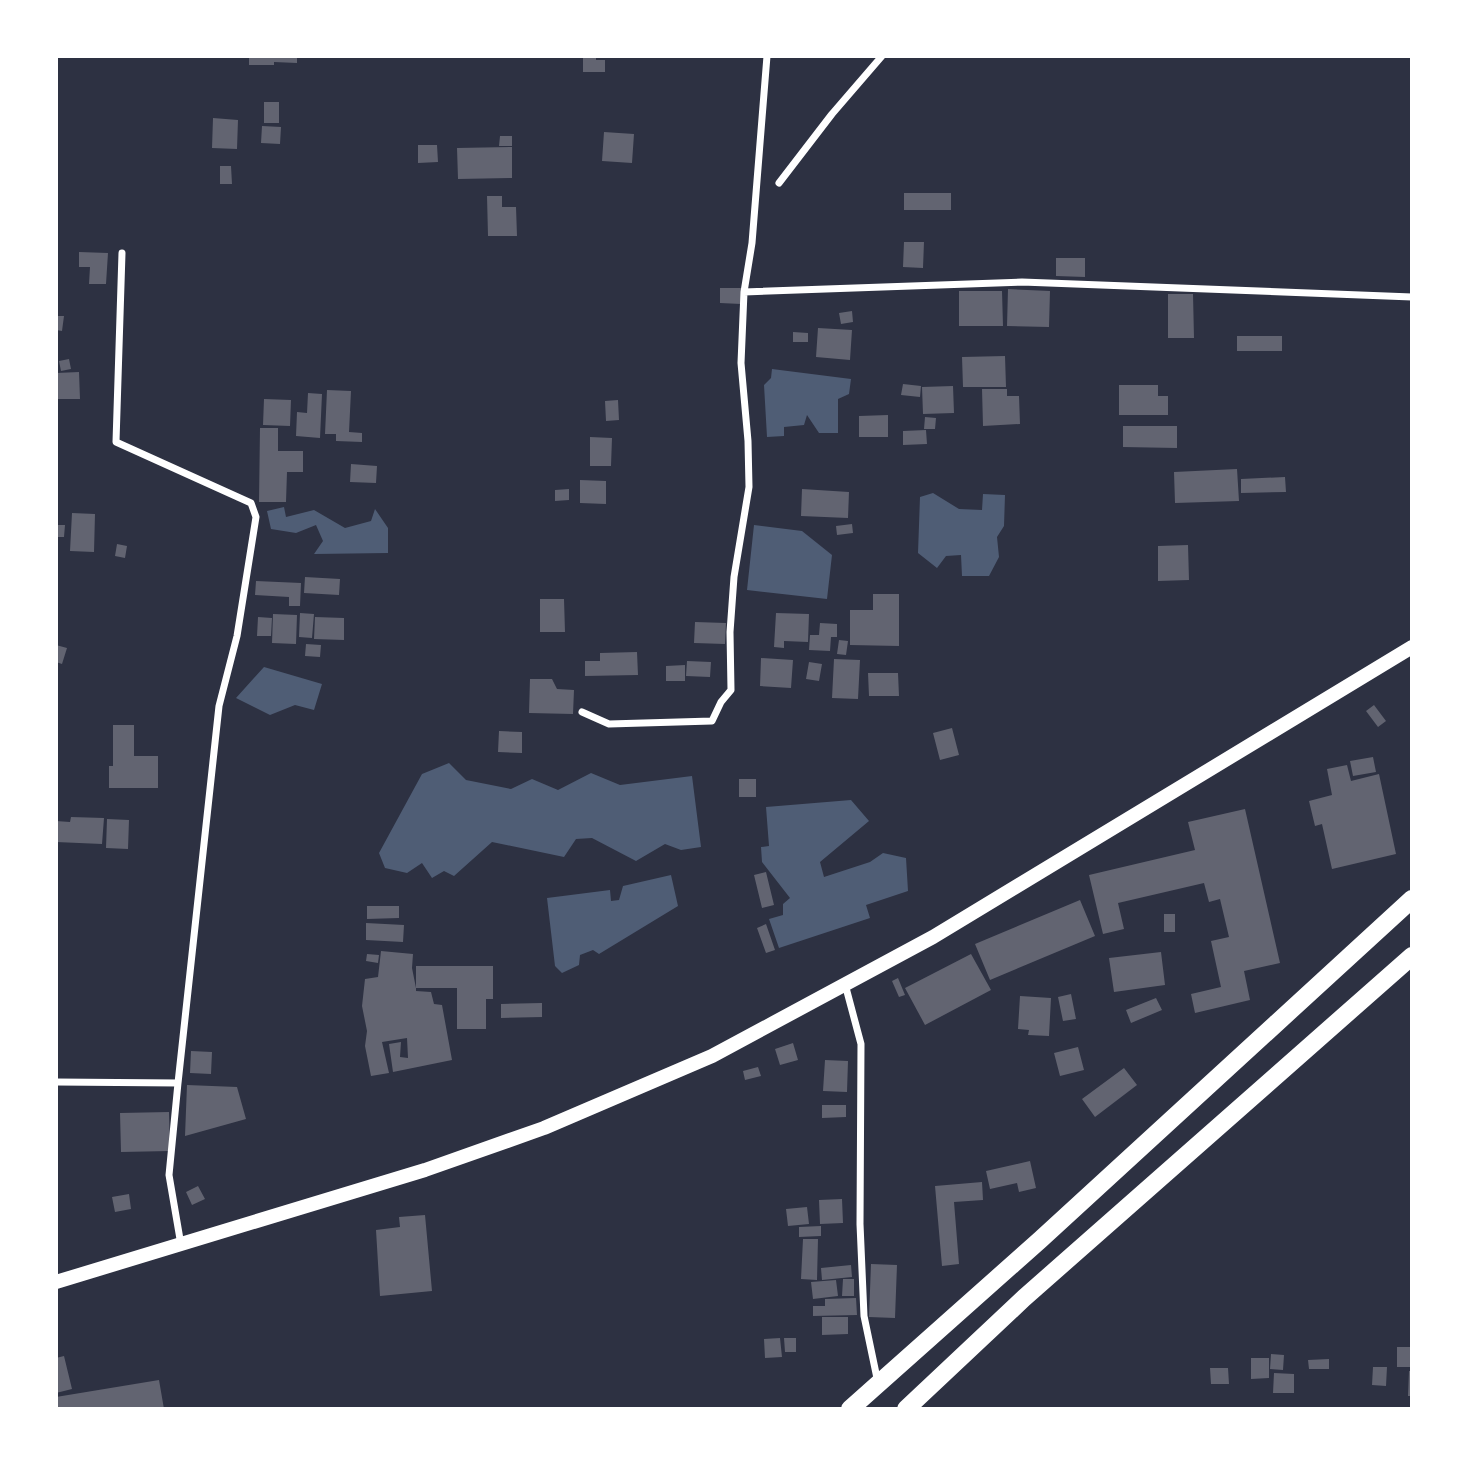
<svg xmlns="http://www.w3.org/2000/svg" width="1468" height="1465" font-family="Inter,sans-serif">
<rect width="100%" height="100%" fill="#2d3142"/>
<path fill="#4f5d75" d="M772,369L851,379L849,394L838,399V433H819L807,415L804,425L784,427V436L767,437L764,385L771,378Z
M933,493L959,509L982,510L983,494L1005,495L1004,526L997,537L999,557L989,576H962L961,555L946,556L937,568L918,553L920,497Z
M284,507L286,517L314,510L345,528L371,521L375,509L388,528V553L314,554L323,541L316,525L296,533L271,529L267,511Z
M754,525L802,531L832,555L827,599L747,590Z
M264,667L322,684L314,710L295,705L270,715L236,698Z
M449,763L466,780L511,789L532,779L558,790L591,773L620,785L692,776L701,847L681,850L665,844L636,861L592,838L576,839L564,857L492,842L454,876L444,871L432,878L422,863L407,873L385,868L379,853L422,774Z
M851,800L869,821L820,862L824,877L870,862L883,853L906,858L908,891L866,905L870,918L779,948L769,919L783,915V904L790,898L762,862L761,847L769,846L766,807Z
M671,875L678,906L599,954L593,950L580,955L579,965L562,973L555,966L547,898L610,890L611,901L619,900L623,886Z"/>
<path fill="#626471" d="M249,56H297V63L274,62V65H249Z
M583,56H596V60H605V72H583Z
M264,102H279V123H264Z
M213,118L238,120L237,149L212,148Z
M262,126L281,127L280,144L261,143Z
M604,132L634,134L632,163L602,161Z
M500,136H512V146H499Z
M418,145H437L438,162L418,163Z
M512,147V178L458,179L457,148Z
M220,166H231L232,184H220Z
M904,193H951V210H904Z
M487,196H502V207H516L517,236H488Z
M904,242H924L923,268L903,267Z
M79,252L108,253L106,284H89L90,267H79Z
M1056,258H1085V277L1056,276Z
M720,288H741V304L720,303Z
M1008,289L1050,291L1049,327L1007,326Z
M959,291H1002L1003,326H959Z
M1168,294H1193L1194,338H1168Z
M852,311L853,322L841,324L839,313Z
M56,316H64L62,331L56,330Z
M818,328L852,330L850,360L816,357Z
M793,332L808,333V342H793Z
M1237,336H1282V351H1237Z
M1005,356L1006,387H963L962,357Z
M69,359L71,369L61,371L59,361Z
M79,372L80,399H56V373Z
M903,384L921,386L920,397L901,395Z
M1119,385H1158V396H1168V415H1119Z
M953,386L954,413L923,414L922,387Z
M982,389H1007V396H1019L1020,424L983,426Z
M327,390L351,391L349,432L362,433V442L336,441V434H325Z
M308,393L322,394L320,438L296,436L297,412L307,413Z
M264,399L291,400L290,426L263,425Z
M618,400L619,420L606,421L605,401Z
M888,415V437H859V416Z
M925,417L936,418L935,429H924Z
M1123,426H1177V448L1123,447Z
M260,428H278V451H303V472H287L286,502H259Z
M926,430L927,444L903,445V431Z
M590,437L612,438L611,466H590Z
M351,464L377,466L376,483L350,482Z
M1237,469L1239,501L1175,503L1174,472Z
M1285,477L1286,492L1241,493V479Z
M580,480L606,481V504L580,503Z
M569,489V500L555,501V490Z
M802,489L849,492L848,518L801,516Z
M72,513L95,514L94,552L70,551Z
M852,524L853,533L837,535L836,526Z
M56,525H65L64,537H56Z
M117,544L127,546L125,558L115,556Z
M1188,545L1189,580L1158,581V546Z
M305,577L340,579L339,595L304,593Z
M256,581L301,583L300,606H289V597L255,595Z
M873,594H899V646L850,645V610H873Z
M540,599H564L565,632H540Z
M300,613L314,614L312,638L299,637Z
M776,613L809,614L808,642L784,641V648L774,647Z
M273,614L297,615L296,644L272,643Z
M258,617L272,618L271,636H257Z
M315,617L344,618V640L314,639Z
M695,622L726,623L725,644L694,643Z
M820,623L837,624V637H831L830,651L809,650L810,635H819Z
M839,640L848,641L846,655L837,654Z
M306,644L321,645L320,657L305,656Z
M56,645L67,648L62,664L56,662Z
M637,652L638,675L585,676V661H600V653Z
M761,658L793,660L791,688L760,686Z
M834,659L860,660L858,699L832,698Z
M687,661L711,662L710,677L686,676Z
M809,662L822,664L819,681L806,679Z
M685,665V681H666V666Z
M868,673H898L899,696H869Z
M530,679H552L557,689L574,690L573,714L529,713Z
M1374,705L1386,721L1378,727L1366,711Z
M113,725H134V756H158V788H109V766H113Z
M952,728L959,755L940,760L933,733Z
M499,731L522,732V753L498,752Z
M1373,757L1376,772L1353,776L1350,761Z
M1347,765L1351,781L1379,774L1396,854L1332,869L1322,824L1315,826L1309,801L1332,795L1327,769Z
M739,779H756V797H739Z
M1245,809L1280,963L1244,971L1250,1000L1195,1013L1191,994L1221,987L1211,941L1229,937L1220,899L1209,902L1204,883L1118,903L1124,929L1103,934L1089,875L1195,850L1188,822Z
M71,817L104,818L102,844L56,842V821L70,822Z
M107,819L129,820L128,849L106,848Z
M766,872L774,905L762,908L754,875Z
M1080,900L1095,936L990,980L975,944Z
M367,906H399V918L367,919Z
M1164,914H1175V932H1164Z
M366,923L404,925L403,942L366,940Z
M766,924L775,950L766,953L757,928Z
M381,951L413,954L412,968L416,988V966H493V999H486V1029H457V988H416V991L431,992L434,1004L442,1005L452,1060L393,1072L389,1044L401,1042L400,1057L408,1058L407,1038L382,1042L389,1073L371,1076L365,1046L367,1031L362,1006L365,979L378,977Z
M1161,952L1165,985L1114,992L1109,958Z
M367,954L379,955L378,963L366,961Z
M971,954L991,990L925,1025L905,988Z
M898,978L905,995L899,997L892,981Z
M1071,994L1076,1019L1063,1021L1058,997Z
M1020,996L1051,998L1049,1036L1028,1035L1029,1030L1018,1029Z
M1156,998L1162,1010L1131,1023L1126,1010Z
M542,1003V1017L501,1018V1004Z
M793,1043L798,1060L780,1065L775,1049Z
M1078,1047L1084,1070L1060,1076L1054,1053Z
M191,1051L212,1052L211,1074L190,1073Z
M825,1060L848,1061L847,1092L823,1091Z
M758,1067L761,1076L745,1080L743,1071Z
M1124,1068L1137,1085L1095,1117L1082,1099Z
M187,1085L237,1087L246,1119L185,1136Z
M822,1105H846V1117L822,1118Z
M169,1112L170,1151L121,1152L120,1113Z
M1030,1161L1036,1188L1019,1192L1017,1183L990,1189L986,1171Z
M982,1182L983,1200L954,1202L959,1264L942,1266L935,1186Z
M198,1186L205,1199L192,1205L186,1192Z
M129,1194L131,1209L115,1212L112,1197Z
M842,1199L843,1223L820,1224L819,1200Z
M807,1207L809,1224L788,1226L786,1209Z
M425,1215L432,1291L380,1296L376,1230L400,1227L399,1217Z
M821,1226V1236L799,1237V1227Z
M803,1239H818L817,1280L801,1279Z
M871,1264L897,1265L895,1318L869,1317Z
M851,1265L852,1277L822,1280L821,1268Z
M843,1279H854V1296H842Z
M836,1280L838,1296L813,1299L811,1282Z
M856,1298L857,1315L813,1316V1306H825V1299Z
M822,1317H848V1334L822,1335Z
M780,1338L782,1357L765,1358L764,1339Z
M784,1338H796V1352H785Z
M1397,1347H1412V1367H1397Z
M1271,1354L1284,1355L1283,1370L1270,1369Z
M64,1356L72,1389L56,1393V1358Z
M1251,1358H1269V1378L1251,1379Z
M1329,1359V1369H1309L1308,1360Z
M1373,1367H1387L1386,1386L1372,1385Z
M1210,1368H1228L1229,1384H1211Z
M1409,1371H1412V1396H1408Z
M1274,1373L1294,1374V1393H1273Z
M159,1380L164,1409H56V1397Z"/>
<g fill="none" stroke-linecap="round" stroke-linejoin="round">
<path stroke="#fff" stroke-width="7" d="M779,183L832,114L882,56
M122,253L116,442L251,503L256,517L237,636L219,706L178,1083
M744,292L1022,282L1412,297
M582,712L609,724L712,721L721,702L731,690L730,632L734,577L749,487L748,441L741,363L744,292L752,243L767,56
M845,984L861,1044L860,1224L864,1316L878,1383
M56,1082L178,1083L169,1175L181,1245"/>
<path stroke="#fff" stroke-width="14" d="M56,1282L425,1170L544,1128L712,1056L933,937L1412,647"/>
<path stroke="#fff" stroke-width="18" d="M850,1409L1040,1240L1412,899
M906,1409L1024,1298L1412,956"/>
</g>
<rect width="1468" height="1465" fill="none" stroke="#ffffff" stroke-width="116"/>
</svg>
